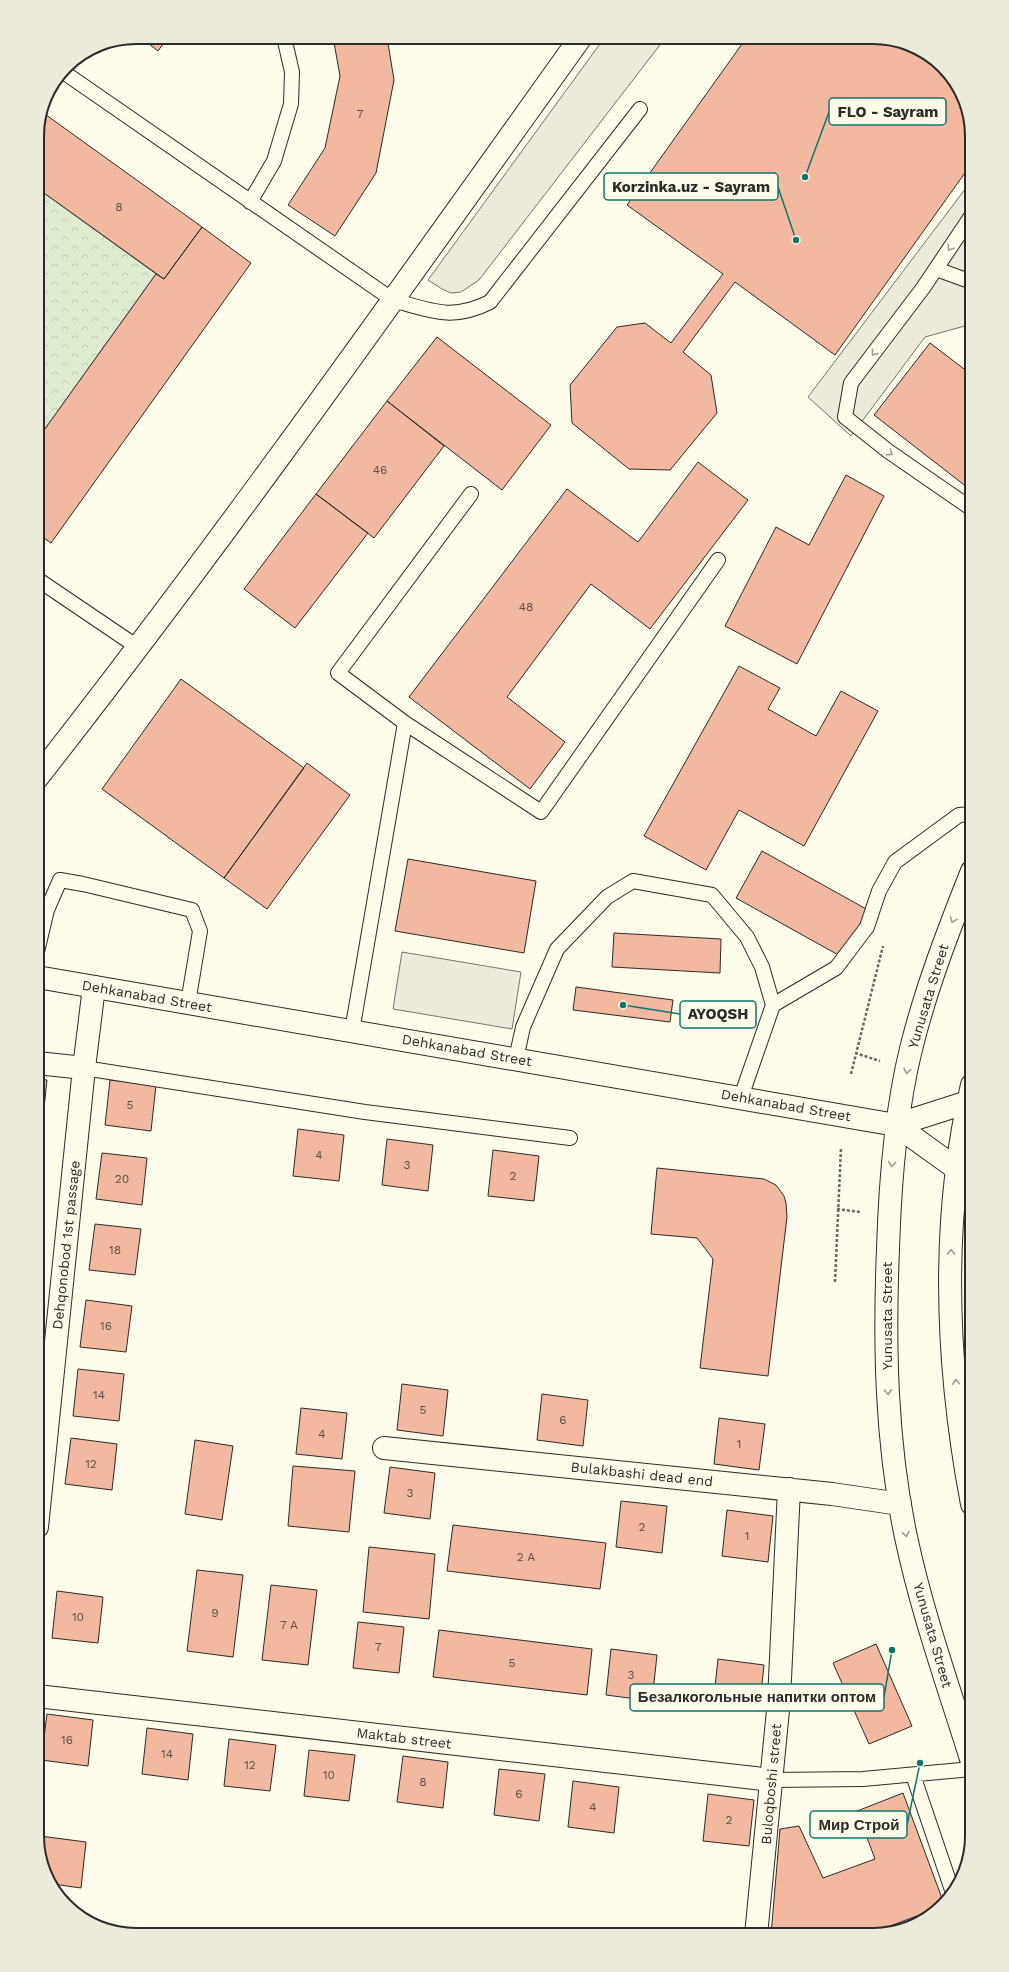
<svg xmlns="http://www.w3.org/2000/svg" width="1009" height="1972" font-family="'Work Sans',sans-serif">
<defs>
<pattern id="forest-crowns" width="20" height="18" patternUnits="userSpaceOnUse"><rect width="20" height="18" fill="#deebd1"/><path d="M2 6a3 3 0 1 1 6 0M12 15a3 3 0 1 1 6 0" fill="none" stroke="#bfcab4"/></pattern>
</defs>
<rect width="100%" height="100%" fill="#fdfbea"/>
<path fill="url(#forest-crowns)" stroke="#74746e" d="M37,188L156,274L37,440Z"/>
<path fill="#eceadb" stroke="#74746e" d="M605,37H666L479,280L461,292L451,293L442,289L428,280Z
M972,180V324L925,337L851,436L808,397Z
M402,952L521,972L512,1029L393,1009Z"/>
<path fill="#f2b8a0" stroke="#2b2b2b" d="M140,37H168L158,51Z
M333,37H387L394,80L376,173L335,236L288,205L325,148L340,76Z
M747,37H880L933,57L965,98L972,136V163L835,355L735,282L683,352L711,375L717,413L670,470L629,469L572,423L570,385L617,327L645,323L671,343L723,274L627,205Z
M42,112L202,227L164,279L37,188V130Z
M202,227L251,263L51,543L37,533V440L156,274L164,279Z
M437,337L551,425L502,490L387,401Z
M930,343L972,375V491L874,415Z
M387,401L444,446L374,538L316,494Z
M698,462L748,500L650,629L591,584L507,697L565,742L530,789L409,697L567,489L638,542Z
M846,475L884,496L797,664L725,626L776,527L809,545Z
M316,494L368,533L295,628L244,589Z
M37,593L42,596L37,603Z
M739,666L780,688L768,709L816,736L841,691L878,711L804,846L739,810L706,870L644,836Z
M181,679L304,768L224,878L102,789Z
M307,763L350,795L267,909L224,878Z
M762,851L868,910L842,957L736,898Z
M408,859L536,881L524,953L395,931Z
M614,933L721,939L720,973L612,967Z
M576,987L673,1000L670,1022L573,1010Z
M37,1079L47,1080L42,1127L37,1126Z
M110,1080L156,1085L151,1131L105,1125Z
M298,1129L344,1135L339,1181L293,1176Z
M387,1139L433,1145L428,1191L382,1185Z
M493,1150L539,1156L534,1201L488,1196Z
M102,1153L147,1158L142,1205L96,1199Z
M657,1168L764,1179L776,1185L784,1196L786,1203L787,1217L768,1376L700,1368L713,1259L697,1238L651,1234Z
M95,1224L141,1229L135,1275L89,1270Z
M86,1300L132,1306L126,1352L80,1347Z
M78,1369L124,1374L119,1421L73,1416Z
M402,1384L448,1390L443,1436L397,1430Z
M542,1394L588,1400L583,1446L537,1440Z
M301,1408L347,1413L342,1459L296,1454Z
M719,1418L765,1424L759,1470L714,1464Z
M71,1438L117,1444L112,1490L65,1484Z
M195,1440L233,1446L222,1520L185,1514Z
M293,1466L355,1471L349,1532L288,1526Z
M390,1467L435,1473L430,1519L384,1513Z
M621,1501L667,1506L662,1553L616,1547Z
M727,1510L773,1516L768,1562L722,1556Z
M453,1525L606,1543L600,1589L447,1571Z
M369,1547L435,1554L429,1619L363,1612Z
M197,1570L243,1575L233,1657L187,1651Z
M271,1585L317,1590L308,1665L262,1660Z
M57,1591L103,1597L98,1643L52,1638Z
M358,1622L404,1627L399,1673L353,1668Z
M439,1630L592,1649L587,1695L433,1677Z
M876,1644L912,1726L869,1744L833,1663Z
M611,1649L657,1655L652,1701L606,1695Z
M718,1659L764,1665L759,1711L713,1705Z
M47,1714L93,1720L88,1766L41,1760Z
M147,1728L193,1734L188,1780L142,1774Z
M229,1739L276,1745L270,1791L224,1786Z
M309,1750L355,1755L349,1801L304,1796Z
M403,1756L448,1762L443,1808L397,1802Z
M499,1769L545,1774L539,1821L494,1815Z
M573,1781L619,1787L614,1833L568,1827Z
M903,1793L943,1901L930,1911L866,1935H771L780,1829L799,1826L823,1878L875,1859L857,1811Z
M708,1794L754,1800L749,1846L703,1841Z
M40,1836L86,1842L81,1888L53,1884L44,1874L39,1845Z
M132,1933L148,1935H132Z"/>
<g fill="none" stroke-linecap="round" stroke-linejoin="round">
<g stroke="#2b2b2b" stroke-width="16">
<path id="service" d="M62,71L393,300C432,311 452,321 490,302L640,109
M250,202L274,161L291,104L292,72L284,37
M936,269L972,282
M972,509L888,451L845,417L851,383L923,288L972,215
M37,579L139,648
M405,723L338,673L471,494
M37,952L47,910L60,880L83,884L192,910L200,931L188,1003
M773,1005L836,968L867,927L879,891L895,862L959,815L972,814
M352,1031L405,723L541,812L718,560
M516,1059L523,1027L557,949L607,897L633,881L712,895L747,937L762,967L773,1005L741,1097
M84,1068L365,1112L570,1138
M913,1775L953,1893
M772,1780L863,1779L972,1769"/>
</g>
<g stroke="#2b2b2b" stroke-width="24">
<path id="minor" d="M37,778C226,537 403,286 581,37
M37,1063L84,1068
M957,1169L972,1171
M384,1448L832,1494L900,1504
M37,1527L84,1068L94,987
M37,1696L772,1780
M756,1935L779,1700L789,1489"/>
</g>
<g stroke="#2b2b2b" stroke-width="24">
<path id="secondary" d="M37,977L896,1125L957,1169
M896,1125L968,1102
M972,1504C946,1366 940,1221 972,1085
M972,1762C949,1688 922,1613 906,1537C886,1443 884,1345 888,1249C890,1182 895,1114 911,1049C926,988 949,929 972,871"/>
</g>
<path stroke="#6a6964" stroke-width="2.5" stroke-dasharray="3 2" stroke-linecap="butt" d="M855,1053L880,1061
M851,1074L883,946
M837,1209L860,1212
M835,1282L841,1148"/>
<use href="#service" stroke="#fdfbea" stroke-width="14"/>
<use href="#minor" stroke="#fdfbea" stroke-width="22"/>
<use href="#secondary" stroke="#fdfbea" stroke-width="22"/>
</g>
<defs><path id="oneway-chevron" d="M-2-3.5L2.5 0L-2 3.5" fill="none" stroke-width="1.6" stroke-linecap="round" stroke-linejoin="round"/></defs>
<g stroke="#9e9d94">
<use href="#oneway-chevron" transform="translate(950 248) rotate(124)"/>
<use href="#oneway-chevron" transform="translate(874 353) rotate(127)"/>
<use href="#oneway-chevron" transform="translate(890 453) rotate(36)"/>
<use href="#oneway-chevron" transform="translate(953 920) rotate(111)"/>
<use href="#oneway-chevron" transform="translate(907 1071) rotate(101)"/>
<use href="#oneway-chevron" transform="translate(892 1164) rotate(96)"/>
<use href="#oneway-chevron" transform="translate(951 1252) rotate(-89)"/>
<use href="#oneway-chevron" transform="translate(956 1382) rotate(-94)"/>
<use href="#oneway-chevron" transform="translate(888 1392) rotate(87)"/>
<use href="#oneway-chevron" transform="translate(906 1534) rotate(79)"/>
</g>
<g text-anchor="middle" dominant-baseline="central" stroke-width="3" stroke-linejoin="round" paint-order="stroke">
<g font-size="12" fill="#5d4e48">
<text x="360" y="114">7</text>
<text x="119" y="207">8</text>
<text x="380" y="470">46</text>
<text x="526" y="607">48</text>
<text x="130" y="1105">5</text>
<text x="319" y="1155">4</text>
<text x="407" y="1165">3</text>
<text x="513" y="1176">2</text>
<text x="122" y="1179">20</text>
<text x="115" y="1250">18</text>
<text x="106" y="1326">16</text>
<text x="99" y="1395">14</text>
<text x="423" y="1410">5</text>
<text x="563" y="1420">6</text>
<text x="322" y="1434">4</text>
<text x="739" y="1444">1</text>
<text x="91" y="1464">12</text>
<text x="410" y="1493">3</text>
<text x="642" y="1527">2</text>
<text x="747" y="1536">1</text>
<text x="526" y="1557">2 A</text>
<text x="215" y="1613">9</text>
<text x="78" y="1617">10</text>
<text x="289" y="1625">7 A</text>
<text x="378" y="1647">7</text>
<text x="512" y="1663">5</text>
<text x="631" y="1675">3</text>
<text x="67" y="1740">16</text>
<text x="167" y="1754">14</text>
<text x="250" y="1765">12</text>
<text x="329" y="1775">10</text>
<text x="423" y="1782">8</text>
<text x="519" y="1794">6</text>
<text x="593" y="1807">4</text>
<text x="729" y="1820">2</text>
</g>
<g font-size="14" fill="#2b2b2b" stroke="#fdfbea">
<text transform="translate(147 996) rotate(10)">Dehkanabad Street</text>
<text transform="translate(928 996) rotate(-73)">Yunusata Street</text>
<text transform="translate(467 1050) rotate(10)">Dehkanabad Street</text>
<text transform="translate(786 1105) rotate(10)">Dehkanabad Street</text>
<text transform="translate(66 1245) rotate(-84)">Dehqonobod 1st passage</text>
<text transform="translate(887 1316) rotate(-90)">Yunusata Street</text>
<text transform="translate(642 1474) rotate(6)">Bulakbashi dead end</text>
<text transform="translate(933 1635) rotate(74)">Yunusata Street</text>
<text transform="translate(404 1738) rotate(7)">Maktab street</text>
<text transform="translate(771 1784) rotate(-85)">Buloqboshi street</text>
</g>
</g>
<path d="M0 0H1009V1972H0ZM136 44H873A92 92 0 0 1 965 136V1836A92 92 0 0 1 873 1928H136A92 92 0 0 1 44 1836V136A92 92 0 0 1 136 44Z" fill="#eceadb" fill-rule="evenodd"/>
<path fill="none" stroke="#2b2b2b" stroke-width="2" d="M136 44H873A92 92 0 0 1 965 136V1836A92 92 0 0 1 873 1928H136A92 92 0 0 1 44 1836V136A92 92 0 0 1 136 44Z"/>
<path fill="none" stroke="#0f766e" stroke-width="1.5" d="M805 177L829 112M796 240L778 187M623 1005L680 1014M892 1650L884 1697M920 1763L907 1825"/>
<g fill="#0f766e" stroke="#fdfbea" stroke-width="1.5">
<circle cx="805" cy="177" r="4"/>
<circle cx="796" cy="240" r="4"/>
<circle cx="623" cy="1005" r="4"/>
<circle cx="892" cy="1650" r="4"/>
<circle cx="920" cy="1763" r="4"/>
</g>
<g fill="#fdfbea" stroke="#0f766e" stroke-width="1.5">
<rect x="829" y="98" width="117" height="27" rx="4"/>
<rect x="604" y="173" width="174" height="27" rx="4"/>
<rect x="680" y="1001" width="76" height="27" rx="4"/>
<rect x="630" y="1684" width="254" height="27" rx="4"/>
<rect x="810" y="1811" width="97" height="27" rx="4"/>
</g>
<g font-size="15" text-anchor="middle" font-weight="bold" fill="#2b2b2b">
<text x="888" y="117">FLO - Sayram</text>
<text x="691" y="192">Korzinka.uz - Sayram</text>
<text x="718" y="1019">AYOQSH</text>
<text x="757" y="1702">Безалкогольные напитки оптом</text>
<text x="859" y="1830">Мир Строй</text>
</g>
</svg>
